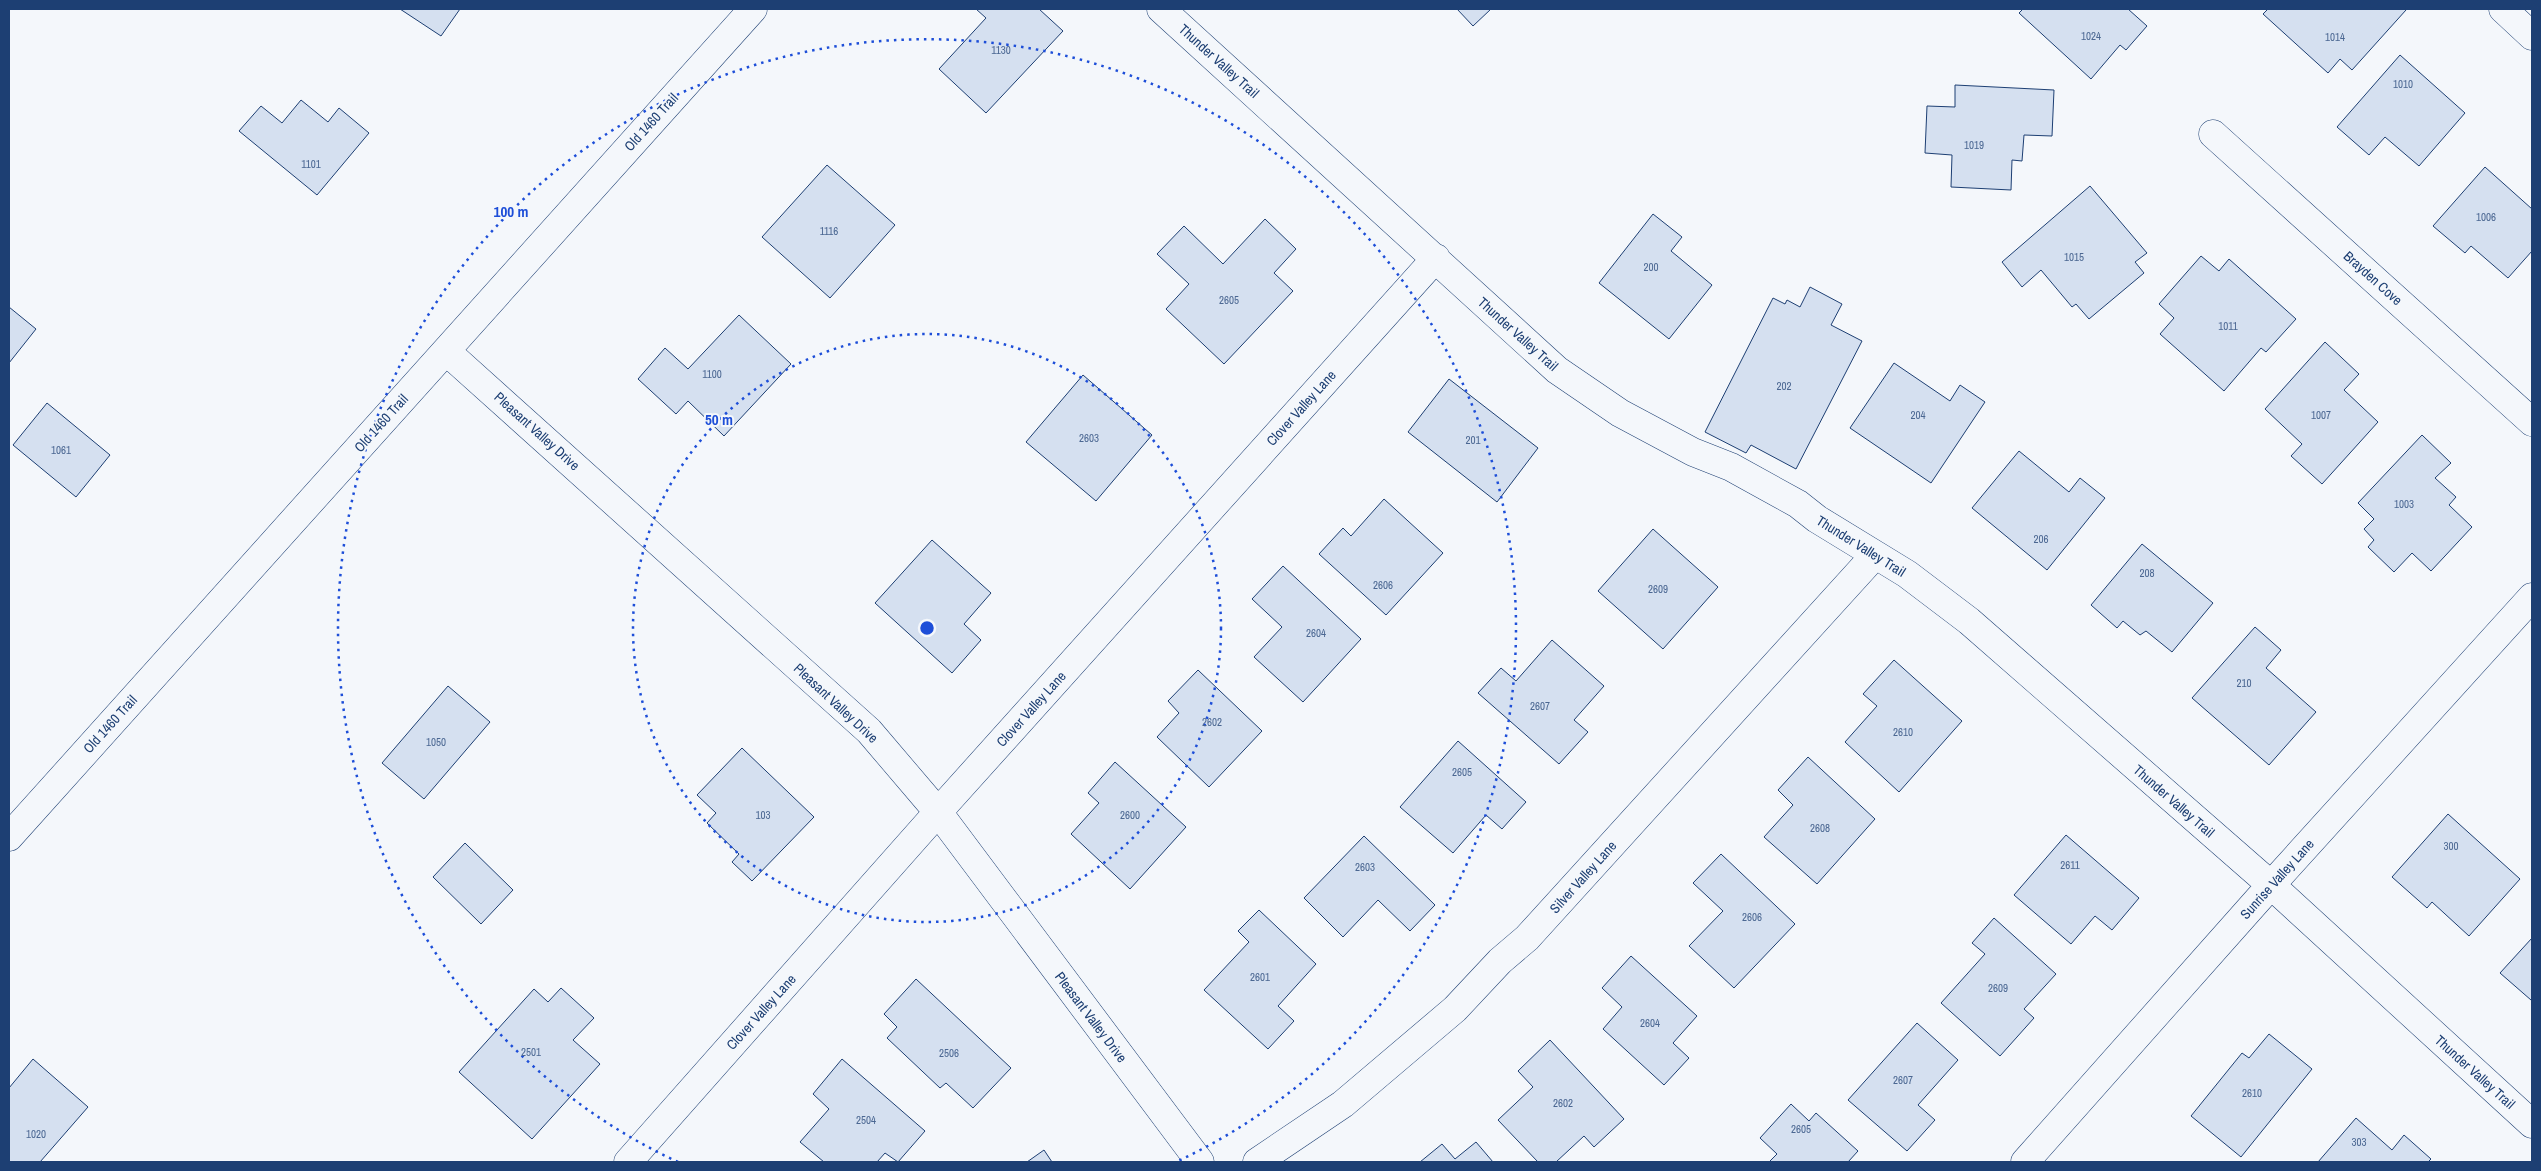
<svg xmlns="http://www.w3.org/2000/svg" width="2541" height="1171" font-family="'Archivo Narrow',sans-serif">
<rect width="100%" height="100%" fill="#f4f7fb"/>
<path fill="#d5e0f0" stroke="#1d3f73" d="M400,9H460L441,36Z
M976,9H1039L1063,31L986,113L939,69L986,18Z
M1457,9H1491L1473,26Z
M2023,9H2128L2147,26L2126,50L2120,45L2091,79L2019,13Z
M2268,9H2405L2406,10L2352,70L2340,59L2328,73L2263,14Z
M2400,55L2465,113L2419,166L2385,137L2369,155L2337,127Z
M1955,85L2054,90L2052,136L2024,135L2022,161L2012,160L2011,190L1951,187L1952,155L1925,153L1927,106L1955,107Z
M301,100L328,122L339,108L369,133L317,195L239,131L261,106L282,123Z
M827,165L895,225L830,298L762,237Z
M2485,167L2532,209V251L2508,278L2471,246L2465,253L2433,226Z
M2090,186L2147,253L2135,262L2144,273L2089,319L2076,304L2072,307L2041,270L2022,287L2002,262Z
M1653,214L1682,237L1671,251L1712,285L1669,339L1599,283Z
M1265,219L1296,249L1274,273L1293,291L1224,364L1166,309L1189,284L1157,254L1184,226L1223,264Z
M2201,256L2219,271L2229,259L2296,319L2266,352L2261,348L2224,391L2160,334L2174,318L2159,304Z
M1810,287L1842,304L1831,325L1862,341L1796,469L1751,445L1746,453L1705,432L1773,298L1785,304L1787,300L1800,307Z
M9,307L36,329L9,363Z
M739,315L791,364L724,436L688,401L676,414L638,379L665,348L688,369Z
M2325,342L2359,374L2344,390L2378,422L2322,484L2291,456L2302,444L2265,409Z
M1894,363L1950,401L1960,385L1985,402L1931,483L1850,428Z
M1083,375L1152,435L1096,501L1026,442Z
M1449,379L1538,448L1497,502L1408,432Z
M47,403L110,455L76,497L13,445Z
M2422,435L2451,463L2435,478L2456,497L2449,505L2472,527L2431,571L2412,553L2394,572L2368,547L2374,540L2364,529L2374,519L2358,503Z
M2019,451L2069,492L2080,478L2105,498L2047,570L1972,508Z
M1384,499L1443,553L1386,615L1319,554L1343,528L1351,536Z
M1653,529L1718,587L1663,649L1598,591Z
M932,540L991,593L964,624L981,640L952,673L875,603Z
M2142,544L2213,603L2172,652L2146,631L2140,635L2123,621L2117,628L2091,605Z
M1283,566L1361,639L1303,702L1254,657L1282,627L1252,599Z
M2255,627L2281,650L2266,668L2316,712L2269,765L2192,698Z
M1552,640L1604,686L1574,720L1588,732L1559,764L1478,693L1501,668L1516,681Z
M1894,660L1962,721L1899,792L1845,742L1877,706L1863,694Z
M1198,670L1262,731L1209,787L1157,737L1179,713L1168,701Z
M448,686L490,722L424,799L382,763Z
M1458,741L1526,802L1502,829L1486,815L1453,853L1400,807Z
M742,748L814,817L752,881L732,862L739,854L707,823L716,813L697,795Z
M1808,757L1875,819L1817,884L1764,837L1793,805L1778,790Z
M1115,762L1186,827L1130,889L1071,834L1099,803L1088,793Z
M2448,814L2520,879L2469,936L2432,902L2427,908L2392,877Z
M2066,835L2139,898L2112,930L2095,916L2071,944L2014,895Z
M1364,836L1435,905L1410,931L1378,900L1343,937L1304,898Z
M465,843L513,890L481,924L433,877Z
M1721,854L1795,924L1734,988L1689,946L1723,911L1693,883Z
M1259,910L1316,964L1278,1006L1294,1021L1268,1049L1204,990L1249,942L1238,931Z
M1994,918L2056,974L2024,1009L2034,1018L2000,1056L1941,1003L1985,954L1972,943Z
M2532,938V999L2531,1000L2500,973Z
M1631,956L1697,1016L1673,1043L1689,1058L1664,1085L1603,1029L1622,1007L1602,988Z
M916,979L1011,1068L973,1108L946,1083L940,1088L887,1038L897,1027L884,1014Z
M561,988L594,1018L573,1040L600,1064L532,1139L459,1072L534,989L548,1002Z
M1917,1023L1958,1060L1918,1105L1935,1120L1907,1151L1848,1100Z
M2269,1034L2312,1069L2241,1157L2191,1116L2242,1053L2249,1058Z
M1550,1040L1624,1119L1594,1147L1584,1136L1556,1162H1538L1498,1120L1533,1087L1518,1071Z
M33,1059L88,1107L40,1162H9V1088Z
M842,1059L925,1131L898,1162L885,1153L877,1162H824L800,1142L829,1109L813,1094Z
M1791,1104L1809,1121L1816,1113L1858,1151L1848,1162H1769L1777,1154L1760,1138Z
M2356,1118L2392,1150L2404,1135L2431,1159L2428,1162H2318Z
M1476,1142L1493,1162H1420L1442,1144L1455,1159Z
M1044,1150L1052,1162H1027Z"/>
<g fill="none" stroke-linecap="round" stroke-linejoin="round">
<g stroke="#1d3f73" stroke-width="29">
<path id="minor" d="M1161,9L1557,370L1620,413L1693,452L1731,467L1798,504L1817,519L1907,574L1969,621L2271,885L2532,1124
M2503,9L2532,36
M2213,134L2532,422
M446,351L869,731L938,812L1200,1162
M9,837L753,9
M628,1162L938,812L1436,258
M1257,1162L1343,1104L1455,1009L1500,961L1527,938L1875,555
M2025,1162L2271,885L2532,597"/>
</g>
<use href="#minor" stroke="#f4f7fb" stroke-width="28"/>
</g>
<g fill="none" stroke="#1d4ed8" stroke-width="2.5" stroke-dasharray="2.5 5">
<circle cx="927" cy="628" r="294"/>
<path d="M678 1162A589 589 0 1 1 1176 1162"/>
</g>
<g text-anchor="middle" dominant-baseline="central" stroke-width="4" stroke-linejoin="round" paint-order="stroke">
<g font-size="11" fill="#4b6792">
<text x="2091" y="36">1024</text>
<text x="2335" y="37">1014</text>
<text x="1001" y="50">1130</text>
<text x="2403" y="84">1010</text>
<text x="1974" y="145">1019</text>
<text x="311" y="164">1101</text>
<text x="2486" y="217">1006</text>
<text x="829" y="231">1116</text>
<text x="2074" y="257">1015</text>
<text x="1651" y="267">200</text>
<text x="1229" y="300">2605</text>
<text x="2228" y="326">1011</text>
<text x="712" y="374">1100</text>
<text x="1784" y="386">202</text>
<text x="1918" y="415">204</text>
<text x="2321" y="415">1007</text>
<text x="1089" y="438">2603</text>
<text x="1473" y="440">201</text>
<text x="61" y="450">1061</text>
<text x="2404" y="504">1003</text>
<text x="2041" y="539">206</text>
<text x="2147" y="573">208</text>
<text x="1383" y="585">2606</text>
<text x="1658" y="589">2609</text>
<text x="1316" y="633">2604</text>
<text x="2244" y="683">210</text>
<text x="1540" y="706">2607</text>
<text x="1212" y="722">2602</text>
<text x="1903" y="732">2610</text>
<text x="436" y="742">1050</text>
<text x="1462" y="772">2605</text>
<text x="763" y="815">103</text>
<text x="1130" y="815">2600</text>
<text x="1820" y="828">2608</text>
<text x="2451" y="846">300</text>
<text x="2070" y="865">2611</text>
<text x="1365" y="867">2603</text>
<text x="1752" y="917">2606</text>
<text x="1260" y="977">2601</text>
<text x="1998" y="988">2609</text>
<text x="1650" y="1023">2604</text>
<text x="531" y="1052">2501</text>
<text x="949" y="1053">2506</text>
<text x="1903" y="1080">2607</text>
<text x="2252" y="1093">2610</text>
<text x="1563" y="1103">2602</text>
<text x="866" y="1120">2504</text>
<text x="1801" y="1129">2605</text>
<text x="36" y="1134">1020</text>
<text x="2359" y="1142">303</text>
</g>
<g font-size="14" fill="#1d3f73" stroke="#f4f7fb">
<text transform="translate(1219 61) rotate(42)">Thunder Valley Trail</text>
<text transform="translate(651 122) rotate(-48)">Old 1460 Trail</text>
<text transform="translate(2373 278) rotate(42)">Brayden Cove</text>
<text transform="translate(1518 334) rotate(42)">Thunder Valley Trail</text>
<text transform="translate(1301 408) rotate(-48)">Clover Valley Lane</text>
<text transform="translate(381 423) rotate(-48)">Old 1460 Trail</text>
<text transform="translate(537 431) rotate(42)">Pleasant Valley Drive</text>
<text transform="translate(1861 546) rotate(32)">Thunder Valley Trail</text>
<text transform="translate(836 703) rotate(43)">Pleasant Valley Drive</text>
<text transform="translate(1031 709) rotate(-48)">Clover Valley Lane</text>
<text transform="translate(110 724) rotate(-48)">Old 1460 Trail</text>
<text transform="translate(2174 801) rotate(41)">Thunder Valley Trail</text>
<text transform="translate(1583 877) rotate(-48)">Silver Valley Lane</text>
<text transform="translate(2277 879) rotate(-48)">Sunrise Valley Lane</text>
<text transform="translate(761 1012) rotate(-48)">Clover Valley Lane</text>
<text transform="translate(1091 1017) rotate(53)">Pleasant Valley Drive</text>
<text transform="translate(2475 1072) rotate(42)">Thunder Valley Trail</text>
</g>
</g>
<circle cx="927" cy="628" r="8" fill="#1d4ed8" stroke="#f4f7fb" stroke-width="2.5"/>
<g font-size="15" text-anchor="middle" font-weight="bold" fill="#1d4ed8" stroke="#f4f7fb" stroke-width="4" stroke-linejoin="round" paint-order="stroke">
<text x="511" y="217">100 m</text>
<text x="719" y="425">50 m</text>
</g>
<rect width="2541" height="1171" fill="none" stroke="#1d3f73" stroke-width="20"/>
</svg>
